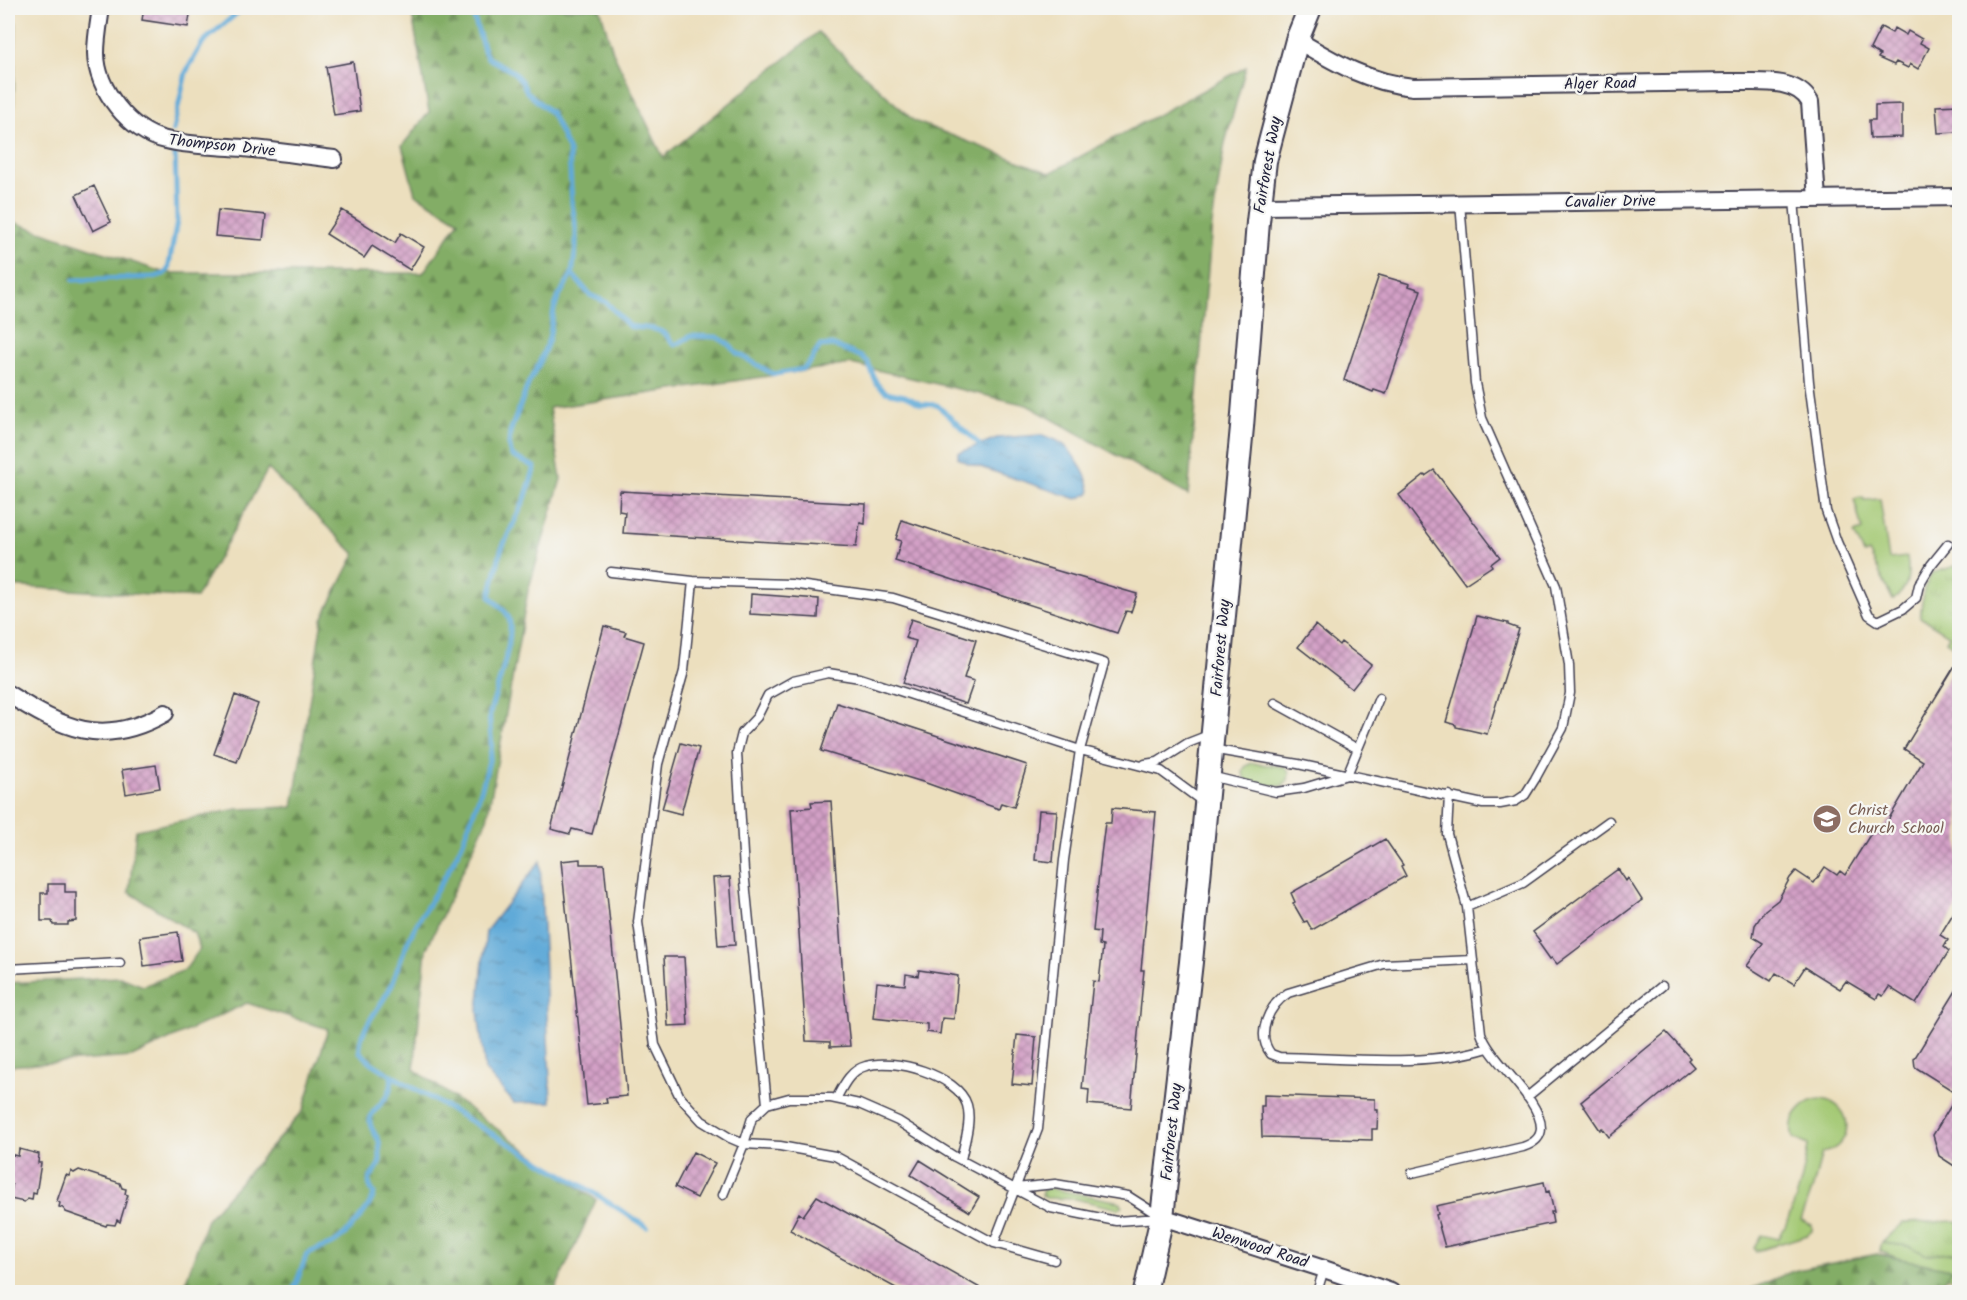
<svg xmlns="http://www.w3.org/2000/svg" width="1967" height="1300" font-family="Kalam,sans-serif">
<defs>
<pattern id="forest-firs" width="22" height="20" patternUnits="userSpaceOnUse" patternTransform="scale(1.5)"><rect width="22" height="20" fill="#83ad66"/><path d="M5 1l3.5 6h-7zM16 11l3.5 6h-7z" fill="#6b8c55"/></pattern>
<pattern id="park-tufts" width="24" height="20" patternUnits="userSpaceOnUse" patternTransform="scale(1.5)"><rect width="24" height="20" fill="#a4c974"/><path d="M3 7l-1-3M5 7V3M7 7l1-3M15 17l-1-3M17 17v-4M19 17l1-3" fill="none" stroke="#8dac65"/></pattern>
<pattern id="water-ripples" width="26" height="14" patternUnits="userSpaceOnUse" patternTransform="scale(1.5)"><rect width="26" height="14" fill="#61aad8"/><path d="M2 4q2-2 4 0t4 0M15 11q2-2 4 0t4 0" fill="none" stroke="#508ab0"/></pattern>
<pattern id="building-cross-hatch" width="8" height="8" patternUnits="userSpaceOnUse" patternTransform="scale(1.5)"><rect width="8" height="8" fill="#d3a0c6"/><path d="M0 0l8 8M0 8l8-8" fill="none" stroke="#ab82a2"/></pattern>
</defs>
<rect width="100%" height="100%" fill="#f6f6f2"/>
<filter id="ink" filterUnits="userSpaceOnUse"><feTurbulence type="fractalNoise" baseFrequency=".0167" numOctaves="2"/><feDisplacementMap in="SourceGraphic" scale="12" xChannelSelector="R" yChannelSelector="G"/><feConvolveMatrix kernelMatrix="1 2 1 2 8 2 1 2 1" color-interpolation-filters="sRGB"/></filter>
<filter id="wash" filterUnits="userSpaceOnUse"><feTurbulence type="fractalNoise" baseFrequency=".008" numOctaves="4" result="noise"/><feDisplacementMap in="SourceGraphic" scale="24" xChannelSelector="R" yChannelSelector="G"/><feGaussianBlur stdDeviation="1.35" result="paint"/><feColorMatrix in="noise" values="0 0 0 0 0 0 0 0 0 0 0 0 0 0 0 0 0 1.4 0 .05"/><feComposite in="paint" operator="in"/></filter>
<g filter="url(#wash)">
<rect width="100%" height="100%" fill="#ecdfbe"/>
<path fill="#a4c974" stroke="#637658" stroke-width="1.5" d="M1863,497L1864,500L1880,499L1889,559L1907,557C1910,576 1908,589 1893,600L1869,552L1864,554L1854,533L1862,530L1854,499Z
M1252,763L1285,767L1289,773L1288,780L1282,786C1272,785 1244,787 1243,773C1243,767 1247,765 1252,763Z
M1822,1099C1855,1105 1855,1147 1822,1153L1813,1187L1801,1220L1812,1225V1231L1807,1235L1756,1251L1754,1247L1761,1235L1779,1239C1794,1209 1804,1179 1808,1145L1793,1138C1787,1118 1802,1099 1822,1099Z
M1048,1188L1120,1202L1123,1206L1119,1209L1076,1199L1046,1198L1042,1195V1191Z
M1882,1243L1910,1246L1927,1255L1959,1252V1277L1946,1278L1880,1251Z"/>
<path fill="url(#forest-firs)" stroke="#526850" stroke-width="1.5" d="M411,8H600L613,52L663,157L818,32L914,121L1050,173L1246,67L1225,143L1212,224L1188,495L1027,405L851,364L549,408L561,479L528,591L487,819L426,950L414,1069L596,1200L554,1292H182L207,1219L303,1111L328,1029L247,1003L132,1057L8,1066V983L120,977L143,986L185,970L200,949L194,933L129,892L136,830L237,809L293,807L322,619L355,554L268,469L196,598L8,586V22L16,23L10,221L165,273H423L459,221L415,194L402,146L429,112Z
M1877,1254L1951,1269L1938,1292H1744L1793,1271Z"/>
<path fill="url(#park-tufts)" stroke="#637658" stroke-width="1.5" d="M1955,566L1960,569L1959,650L1946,641L1949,635L1920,617L1924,589L1932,573Z
M1959,1221V1252L1927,1255L1909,1246L1882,1243L1903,1223Z"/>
<path fill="url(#water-ripples)" stroke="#42668a" stroke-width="1.5" d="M1042,435C1066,442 1070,449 1082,469C1086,477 1090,484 1090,493L1077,499L968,463L958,458V453L997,438Z
M540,861L551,1102L514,1103L485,1070L478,1011L486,931Z"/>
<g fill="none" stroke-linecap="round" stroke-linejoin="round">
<path stroke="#61aad8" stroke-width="5" d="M173,130L186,72L203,42L243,8
M572,274L590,295L606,302L629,326C640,329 655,326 665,334C670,338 669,342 675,345L691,336L717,337L727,343L737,353L771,373L775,374L803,369L810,362L820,346L832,345L862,357L868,363L877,384L886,392L905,396L921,404L937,405L979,444
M73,280L155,277L164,274L168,270L177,221L175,153
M391,1075L586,1188L647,1227
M293,1292L307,1254C316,1249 326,1247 334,1243C346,1236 372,1206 374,1193C361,1176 378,1176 380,1160C380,1154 380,1147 379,1141C376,1134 369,1128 370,1120C371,1106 396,1100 391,1075L372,1063L360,1052C357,1027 387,1002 394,979C399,965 403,951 410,937C426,904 449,875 463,841C474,812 486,780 491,750C493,738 488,726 490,713C495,693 517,634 508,616C504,608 495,603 490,596L501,550L525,499L535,467L512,456L509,445L510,432L529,382L539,364L549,339L554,309L559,296L572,274L576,247V228L572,204L569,152L556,123L551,113L527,92L522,82L512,71L488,58L485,53L471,8"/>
</g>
<g id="blocks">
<path fill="url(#building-cross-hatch)" d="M144,8H191L188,27L142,20Z
M1881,27L1892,33L1894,28L1906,35L1908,31L1922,39L1920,43L1929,48L1918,69L1910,64L1908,68L1896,62L1894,65L1878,58L1880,55L1870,49Z
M353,62L360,111L334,115L326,67Z
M1902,104V137L1870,138L1869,120H1875V105Z
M1959,105V132L1938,133L1936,106Z
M94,186L111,222L93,231L76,195Z
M218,210L266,215L263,240L215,236Z
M342,210L395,243L401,233L424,247L410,270L372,246L364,258L326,234Z
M1379,275L1410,284L1409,286L1421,290L1386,394L1374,390L1373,392L1344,380Z
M1434,470L1500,557L1491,564L1492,566L1465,584L1399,495L1424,475L1425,476Z
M620,491L866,504L865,524L860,523L856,547L623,533L625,512L619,511Z
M902,520L1041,566L1137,594L1131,612L1126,611L1117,633L895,561L901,541L896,539Z
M751,594L819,599L818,618L750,614Z
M1477,616L1508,623V625L1519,629L1487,734L1456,727V725L1446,722Z
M911,619L976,640L964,678L974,681L966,704L903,683L916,641L905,638Z
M1315,625L1339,645L1341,642L1371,665L1352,689L1298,647Z
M604,626L626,632L624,636L644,642L592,834L572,829L570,834L551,829Z
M1959,659V904L1940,935L1948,940L1944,947L1949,951L1916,1004L1889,987L1883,996L1879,994L1876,999L1846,981L1840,989L1805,967L1794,984L1776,973L1771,981L1747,966L1763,943L1753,937L1755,925L1765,910L1778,900L1790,878L1796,871L1814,883L1825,867L1837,875L1840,871L1845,875L1873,830L1880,834L1923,761L1904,749Z
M235,695L258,704L237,762L214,754Z
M837,703L1027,765L1014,807L1001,803L999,809L926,783L821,751Z
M681,743L699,748L681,814L662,809Z
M156,765L160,788L126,794L122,770Z
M831,801L843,979L850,1046L830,1047V1042L806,1041L791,809L812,807L811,802Z
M1112,808L1156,812L1141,970H1144L1131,1108L1088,1104L1089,1090L1082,1089L1093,981L1099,982L1103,946L1099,945L1100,932L1093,931L1101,855L1105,823H1111Z
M1039,810L1057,811L1053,862L1035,860Z
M1385,839L1403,865L1401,866L1406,876L1312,930L1307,921L1304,922L1293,903L1295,902L1291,893Z
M580,859V864H604L627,1096L606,1098L607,1103L587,1105L561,861Z
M1618,869L1626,881L1628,878L1642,900L1557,964L1552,958L1550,959L1538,942L1540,941L1533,932Z
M730,877L735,945L718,946L713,878Z
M48,884H65V892H76V921L68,922V925H53L52,921H41V893H48Z
M178,932L182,961L144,966L140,937Z
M664,957H684L688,1025L668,1026Z
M919,970L958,976L954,1019L942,1018L940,1034L927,1032V1024L873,1018L877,982L905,985L906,974L918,976Z
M1959,986V1169L1939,1156L1933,1135L1958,1094L1915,1067L1914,1059Z
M1666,1032L1690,1058L1688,1060L1694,1067L1609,1137L1602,1128L1600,1130L1581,1102Z
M1017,1035L1036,1037L1032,1086L1012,1084Z
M1264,1095L1375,1099V1110H1378L1377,1129H1372V1140L1262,1137L1261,1106H1264Z
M19,1149L39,1154L38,1163H41L36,1194L33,1193L32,1200L28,1199L24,1202L10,1199L12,1185L8,1184V1154L18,1156Z
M693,1152L715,1163L697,1198L675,1187Z
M920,1160L979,1197L970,1212L911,1175Z
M79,1170L120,1183L122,1188L126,1189L125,1194L128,1195L120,1222L117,1220L115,1225L107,1224L106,1226L66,1212L63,1208L59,1207L60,1203L57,1201L66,1175L69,1176L71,1171L74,1173Z
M1544,1182L1546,1192L1549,1191L1554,1212H1551L1553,1223L1445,1247L1436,1215L1438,1214L1436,1206Z
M817,1196L989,1293H905L790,1230L799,1213L803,1216Z"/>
</g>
</g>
<g filter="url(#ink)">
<use href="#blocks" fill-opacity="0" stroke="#403e4f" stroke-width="1.5"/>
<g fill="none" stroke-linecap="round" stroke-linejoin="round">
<g stroke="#403e4f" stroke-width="11">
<path id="lane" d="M1794,199L1809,382L1826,511L1837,542L1869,615L1878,621L1903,609L1916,598L1919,585L1931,565L1948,544
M611,572L693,581
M1275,703L1358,749
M1211,749L1298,764L1483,804H1500L1516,801L1525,795L1535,779L1563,728L1570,693L1569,665L1556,586L1482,418L1475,383L1460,203
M1145,764L1158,762L1188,743L1211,734
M1347,775L1379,698
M1210,776L1276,792L1304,788L1347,775
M1467,907L1523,883L1609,821
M1473,960L1384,964L1288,993C1269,1005 1255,1034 1271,1054L1279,1057C1346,1058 1424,1068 1488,1048
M8,969L120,963
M1527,1097L1662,986
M836,1099C843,1086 850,1070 866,1066C893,1057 958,1075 967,1105C972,1122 964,1143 961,1160
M767,1104L744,871L737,753L742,733L757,717L768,695L793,681L828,673L860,678L1080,750L1161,771L1203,802
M1412,1173L1523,1147C1532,1144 1541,1139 1541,1128C1541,1099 1490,1061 1481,1033L1467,907L1447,834L1449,795
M1016,1188L1055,1184L1128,1196L1161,1217
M723,1195L744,1144L752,1118L767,1104L789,1098H831L859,1104L898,1121L955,1157L1051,1208L1116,1221L1160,1218
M994,1243L1038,1129L1064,860L1080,750L1104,663L893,598L791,584L693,581L684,671L658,764L638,922L655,1045L680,1097L702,1121L730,1138L744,1144L780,1146L835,1156L994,1243L1054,1260
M1317,1292L1324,1269"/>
</g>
<g stroke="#403e4f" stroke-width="20">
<path id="street" d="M101,8C99,22 96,38 96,53C96,89 130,132 166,140C191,146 217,146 243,148C273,151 303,155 334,159
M1297,40C1336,63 1367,82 1413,87L1729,82C1755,83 1795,76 1810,102L1817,199
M1260,206L1960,197
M8,694C63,728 102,749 165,713
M1162,1217L1324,1269L1391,1292"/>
</g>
<g stroke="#403e4f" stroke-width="26">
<path id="secondary" d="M1145,1292L1162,1217L1191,962L1242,427L1258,222L1265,161L1297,40L1310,8"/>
</g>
<use href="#lane" stroke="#fff" stroke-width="8"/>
<use href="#street" stroke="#fff" stroke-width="16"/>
<use href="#secondary" stroke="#fff" stroke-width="22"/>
</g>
</g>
<defs>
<g id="school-disc" transform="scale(1.5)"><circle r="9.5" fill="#8d6e63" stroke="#f6f6f2"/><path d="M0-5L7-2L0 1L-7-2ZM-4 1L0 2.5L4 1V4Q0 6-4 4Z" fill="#fff"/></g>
</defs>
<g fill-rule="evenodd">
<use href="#school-disc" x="1827" y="819"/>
</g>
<g text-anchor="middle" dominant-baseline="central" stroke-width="4.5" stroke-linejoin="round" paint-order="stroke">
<g font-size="16" fill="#22223b" stroke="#f6f6f2">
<text transform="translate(1600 84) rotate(-1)">Alger Road</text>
<text transform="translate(222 146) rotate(6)">Thompson Drive</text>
<text transform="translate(1268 165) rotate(-80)">Fairforest Way</text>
<text transform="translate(1610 202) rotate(-1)">Cavalier Drive</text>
<text transform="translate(1221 648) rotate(-85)">Fairforest Way</text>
<text transform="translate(1172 1132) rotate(-84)">Fairforest Way</text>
<text transform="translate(1260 1248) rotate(18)">Wenwood Road</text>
</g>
<g font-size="16" fill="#785e54" stroke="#f6f6f2" text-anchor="start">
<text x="1848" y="810">Christ<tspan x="1848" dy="18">Church School</tspan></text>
</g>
</g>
<rect width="1967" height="1300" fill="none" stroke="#f6f6f2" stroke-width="30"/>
</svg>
